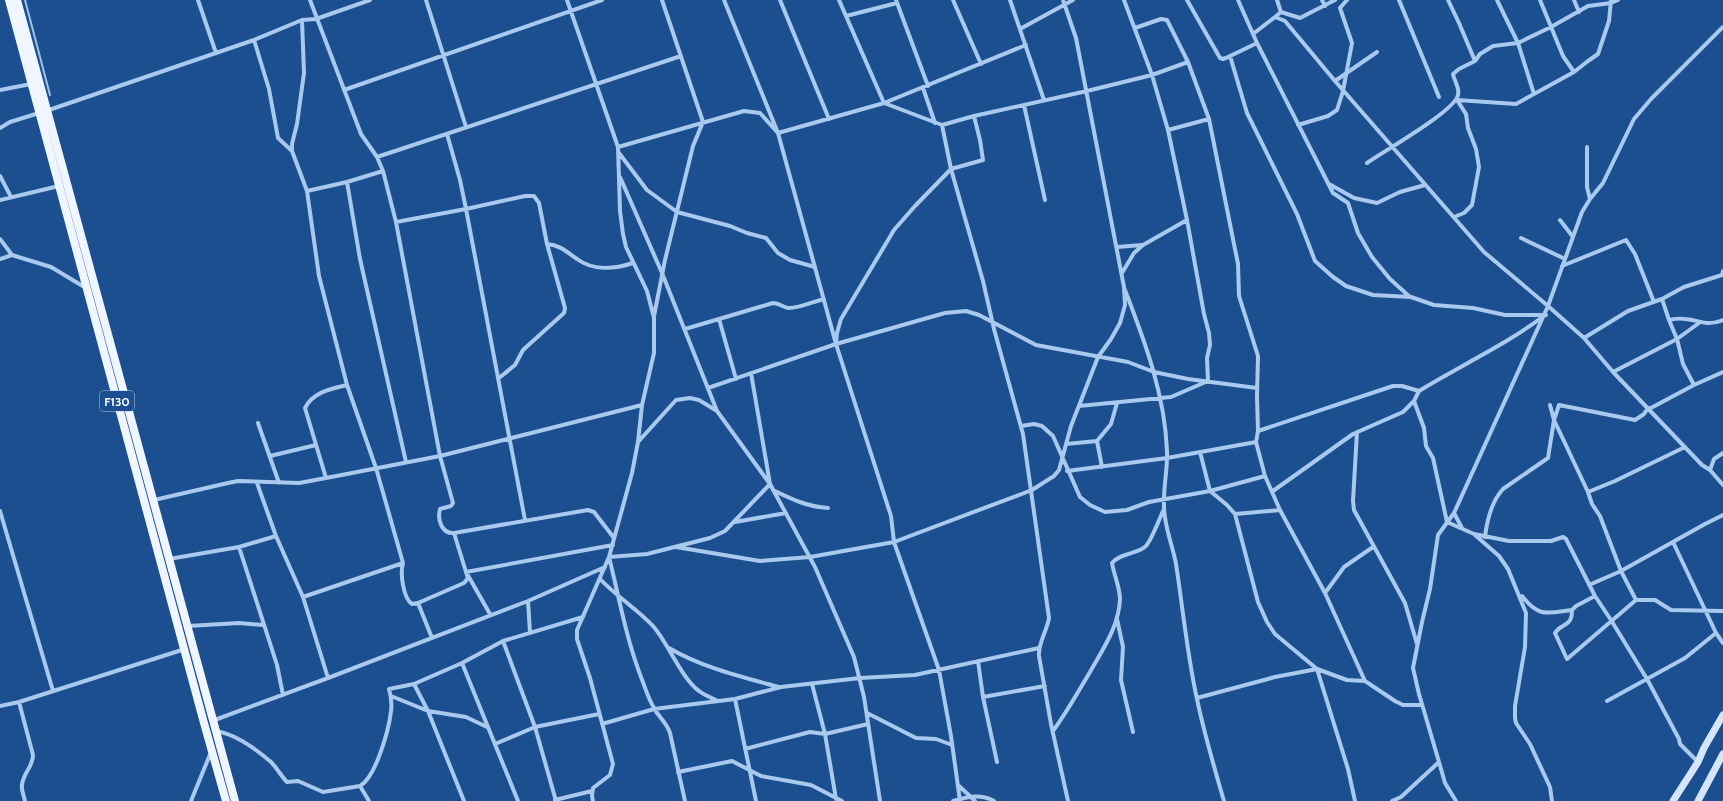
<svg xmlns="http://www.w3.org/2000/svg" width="1723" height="801" font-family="Cabin,sans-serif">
<rect width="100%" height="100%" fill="#1b4f8f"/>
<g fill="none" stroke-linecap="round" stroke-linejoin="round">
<path stroke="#9cc4f0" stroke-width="2" d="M25,0L50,95"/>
<path stroke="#a9c9ee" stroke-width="4" d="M198,0L216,53
M310,0L361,134L377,157L383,171L396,222L440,456L453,503L451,506L440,509C437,520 442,534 454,533L588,510L594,512L614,538
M426,0L466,127
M724,0L778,133L836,344L891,516L894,542L939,670L951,736L960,801
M780,0L829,119
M839,0L884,103L942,125L974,116L1087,91L1152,75L1188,62
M896,0L928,86
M953,0L981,64
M1010,0L1044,100
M1187,0L1220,58L1223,59L1226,58L1257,43
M1238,0L1257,43L1333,193L1348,203L1358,233L1372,257L1390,279L1410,297
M1277,0L1281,12
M1322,0L1325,6
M1399,0L1439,97
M1448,0L1459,23L1475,61
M1497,0L1518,43L1534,94L1574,72L1588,61L1598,54L1609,21L1611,0
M1540,0L1563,56L1574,72
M1574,0L1579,12
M846,16L897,3
M1275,17L1281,12L1300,18L1335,0
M1723,27L1651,99L1634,119L1603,183L1590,199L1582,212L1548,306L1584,338L1613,372L1702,465L1710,470L1723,485
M1135,28L1161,19L1167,20L1188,62L1209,119L1238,264L1239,296L1258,356L1257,396L1258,431L1256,442L1265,476L1280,510L1325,593L1365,681L1395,701L1403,705H1422
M1020,29L1073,0
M1253,34L1275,17L1285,21L1335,81L1484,252L1548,306L1454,513L1438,535L1430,589L1422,622L1413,668L1419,694L1439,762L1445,783L1456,801
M254,40L269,89L278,138L292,151L307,191L319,276L347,385C331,389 313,392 305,408L326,478
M1230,56L1247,113L1297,214L1315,261L1333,277L1346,286L1373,295L1411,297L1434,305L1473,308L1505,315H1546
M1335,81L1377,52
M923,88L935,123
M0,90L31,84
M344,90L602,0
M1457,100L1516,104L1534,94
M1024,105L1045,200
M46,111L254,40L302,20L316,19L370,0
M942,125L951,169L983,281L994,329L1023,434L1049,618C1047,631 1038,643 1039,656L1051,724L1068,801
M1298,125L1328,116L1337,110L1343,91L1352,43L1340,8L1347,0
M0,128L10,122L39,113
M1168,130L1209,119
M447,134L460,180L466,209L525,520
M618,147L744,111L760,113L778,133L884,103L1026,45
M1587,147V187L1590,199
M292,151V144L297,124L304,73L302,20
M619,153L647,190L677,212L730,226L747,233L766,238L778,253L790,260L815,267
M377,157L681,56
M1367,163C1384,151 1455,111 1458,95C1460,87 1454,81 1453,74L1459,69L1475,61L1480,54L1493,46L1518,43L1551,27L1588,6L1611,3L1618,0
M0,176L11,197
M620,177L662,273L717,411
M347,182L360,259L406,462
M1329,184L1354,198L1377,203L1400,192L1425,185
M307,191L347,182L383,171
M0,200L59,186
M1454,217L1464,213L1472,205L1479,167L1476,149L1468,128L1466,114L1457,100
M1560,220L1573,237
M396,222L466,209L525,196H534L539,203L547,244L565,308L564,313L523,350L515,365L499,378
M1521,238L1565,259
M0,239L12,255L51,267L86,288
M547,244C560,245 567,252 577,259C593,271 615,269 633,263
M1117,247L1142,245
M0,259L12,255
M1562,266L1626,240L1635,254L1654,302
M1122,273L1134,253L1143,245L1187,220
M1125,290C1145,342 1165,395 1167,451C1168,473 1161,495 1165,517C1167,533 1173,548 1176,564C1183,609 1187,654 1197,699C1204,733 1214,767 1224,801
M1662,299L1669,320C1674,319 1680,318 1685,319C1701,320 1705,327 1723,320
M654,316L665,260L693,146L703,122L662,0
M685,329L719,319
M1584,338L1628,311L1662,299L1684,287L1722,275L1723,271
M836,344L945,313L966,311L979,315L1036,345L1128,362L1154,372L1188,379L1257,388
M1613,372L1677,339L1669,320
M736,379L719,319L773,303C779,303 783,307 788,308C797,309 815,301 824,299
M347,385L376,468L403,563C400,573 403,598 412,604L418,603L432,638
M1694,385L1723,372
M708,388L836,344L837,333L841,319L894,230L915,206L951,169L983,160L980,140L974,116
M1414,401L1424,428L1426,446L1433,458L1447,522L1474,534L1509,541H1551L1563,537L1566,539L1595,596L1611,620L1647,679L1679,739L1680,744L1698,762
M1550,405L1554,420L1588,492L1592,504L1600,516L1621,571L1705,524L1723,515
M1079,406L1171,397L1208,381L1207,358L1210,345L1209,333L1204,314L1187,220L1168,130L1152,75L1124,0
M1649,409L1694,385L1683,364L1677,339L1699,323
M258,423L279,483
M1021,426L1034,424L1042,426L1053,436L1080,497L1090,505L1105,512L1127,510L1149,502L1210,491L1265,476
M1258,431L1393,386H1402L1419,391
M1357,432L1353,501L1354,510L1405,603L1417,644
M638,442L676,400L690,398L699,400L717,411L770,484L815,567L854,657L864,697L880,801
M1066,444L1097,441
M1200,452L1210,491L1227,505L1235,514L1258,602L1267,622L1275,634L1317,669L1348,769L1355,801
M270,456L316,445
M1102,467L1097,441L1111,424L1117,403
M1710,470L1714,459L1723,453
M1067,471L1167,458L1256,442
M257,483L276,536L303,597L328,678
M773,490C791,499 808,507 828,508
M1273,491L1353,434L1403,412L1414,401L1419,391C1461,365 1506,345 1545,315
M1588,492L1615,481L1685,447
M154,500L228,483L238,481L299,483L326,478L440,456L642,405L654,353V318L647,291L626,247L623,234L620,211L618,147L567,0
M0,511L53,691
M1454,513L1462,528
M1235,514L1280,510
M735,522L786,513
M454,533L466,572L490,614
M1475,535L1499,556L1508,569L1526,613L1525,647L1515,706V718L1516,723L1530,744L1550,787L1552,801
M1485,537C1487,520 1491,502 1503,489L1548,458L1554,420L1559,405L1635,420L1644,414L1648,408
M1673,542L1716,633L1723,643
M239,547L277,665L283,695
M676,547L760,561L810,557L894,542L1032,490L1054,476L1059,470L1071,426L1098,357L1111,339L1120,323L1125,305L1124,287L1076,38L1063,0
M169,559L239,547L276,536
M600,579C616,596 637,609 653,626C668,643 682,679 699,691C704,695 712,698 718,701
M1589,585L1621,571L1636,600
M1325,593L1344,567L1373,547
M1522,596C1539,618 1547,613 1572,610
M1595,596L1576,606L1572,610C1572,628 1562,622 1555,633L1567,659L1636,600H1655L1671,610L1723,611
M303,597L403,563
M528,601L530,632
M418,603L464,583L468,578L466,572L613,545
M1117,619L1123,647L1121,680L1133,732
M188,626L239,623L263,625
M503,641L535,727L556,801
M669,648C703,668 742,677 779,687
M978,661L983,697
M462,663L518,801
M414,684L428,711L464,801
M812,684L825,734L836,799
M391,696L428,711L466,717L487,727
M1197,698L1275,677L1317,669L1347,680L1365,681
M735,699L756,801
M1607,701L1685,658L1716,633
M19,702L33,755C33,767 23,773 22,785C21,790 24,796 25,801
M0,706L19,702L185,649
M867,713L916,738L936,739L952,745
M212,721L328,678L528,601L605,567
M602,724L654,709L735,699L781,687L860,678L915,675L1039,648
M216,731C235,734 256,749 271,762C277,768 281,776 287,782L298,781L323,792L360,786C376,777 389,729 391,711C392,704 391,696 389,689L414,684L462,663L503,641L583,617
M1053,731C1067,712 1078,692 1090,672C1103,649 1119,626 1120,599C1120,588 1114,575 1112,563C1122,552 1136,555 1146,546C1152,539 1159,520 1163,511
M495,744L535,727L599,714
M745,749L810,732L825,734L868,724
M997,762L983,697L1045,686
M678,772L732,761L761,776L811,785L842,801
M958,785L975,801
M360,786L369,801
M555,800L592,791
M191,801L211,752
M593,801L592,796L593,788L610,775L613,764L590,678L577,639V630L609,557L632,473L638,442L642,405
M685,801L670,733C666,721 659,718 654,708C648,698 645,687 641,677C626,638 619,597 609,557L647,554L710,538L725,531L770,484L751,373
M953,801C967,797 981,793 994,801
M1392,801L1401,797L1439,762"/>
<path stroke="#d6e6fa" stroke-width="7" d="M1673,801L1698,762L1704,748L1723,715
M1698,801L1723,754"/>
<path stroke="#f0f6ff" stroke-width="8" d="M9,0L204,723L226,801
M17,0L235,801"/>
</g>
<g text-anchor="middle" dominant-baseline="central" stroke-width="4" stroke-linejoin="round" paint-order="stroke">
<rect fill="#1b4f8f" stroke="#bbcadd" stroke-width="1" x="100" y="391" width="34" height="20" rx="3"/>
<g font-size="12" font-weight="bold" fill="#fff">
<text x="117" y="401">F130</text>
</g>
</g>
</svg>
